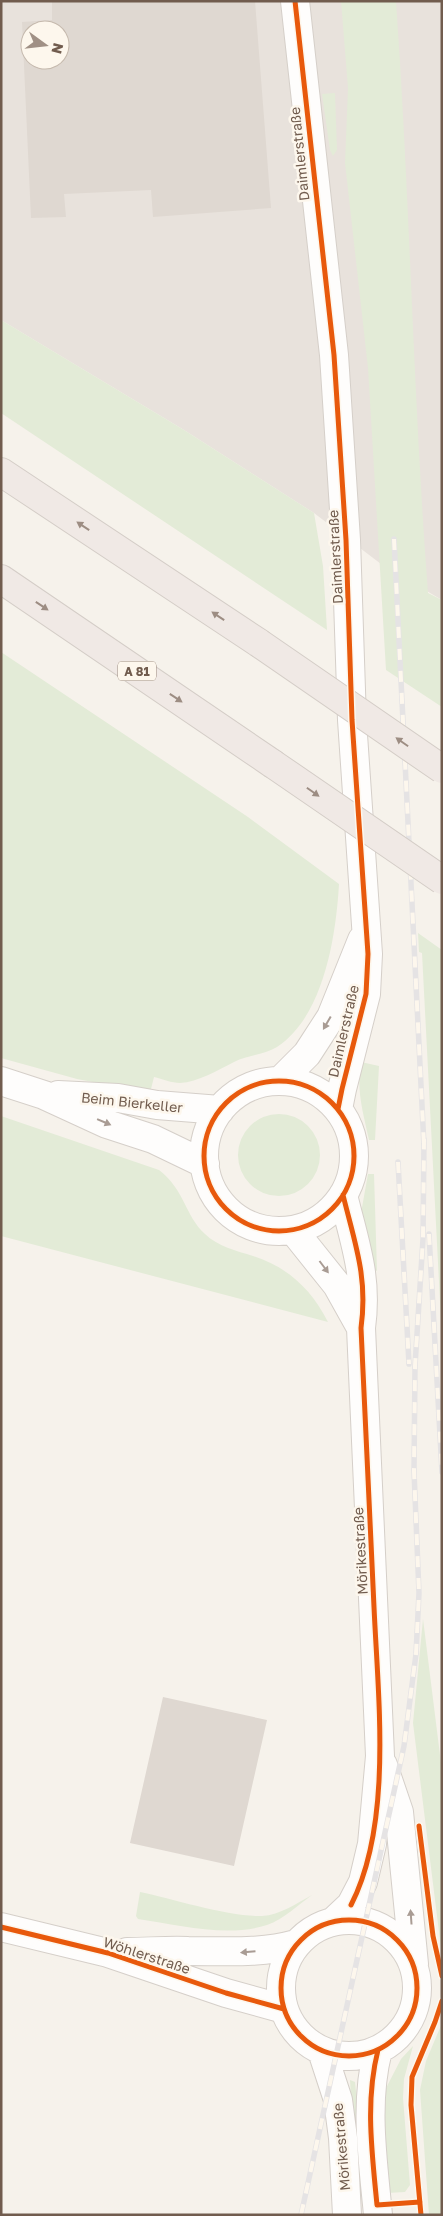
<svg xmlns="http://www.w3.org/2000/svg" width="443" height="2216" font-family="'Golos Text',sans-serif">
<rect width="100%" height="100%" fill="#f6f2eb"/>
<path fill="#e8e2dc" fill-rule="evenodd" d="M1,1H442V600L381,564L314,513L184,430L1,320ZM30,30H60V60H30Z"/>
<path fill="#e3ebd7" d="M341,1H396C410,198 413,396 428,593L442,600V707L386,670L368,368L345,163L348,88Z
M335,93L337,150L333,156L330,150L322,94Z
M1,320L184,430L314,513L323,566L327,630L1,413Z
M1,652L248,817L339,884C336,936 324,1016 277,1047C264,1055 248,1055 234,1062C218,1070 198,1082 180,1083C172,1083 162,1079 154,1077L150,1093L77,1079L1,1058Z
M418,933L442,950V1340L422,953L419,952Z
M361,1062L379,1066L375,1140H369C363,1112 356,1090 361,1062Z
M238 1155a41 41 0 1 1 82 0a41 41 0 1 1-82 0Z
M1,1116L159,1170C185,1190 185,1216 205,1234C217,1246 237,1251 253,1256C289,1268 311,1289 328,1322L1,1236Z
M368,1174H374L377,1271L375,1270L361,1213Z
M423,1619L442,1771V1956L413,1723Z
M140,1892C173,1899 230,1917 262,1916C280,1915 297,1903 312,1895C298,1905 284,1919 267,1925C227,1938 179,1925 138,1919L136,1916Z
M442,2023V2215H429L420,2090L426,2061Z
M413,2046L404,2079L403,2098L410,2185L405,2192L387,2193L383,2162L384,2092L401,2059Z
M350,2080L355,2082L367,2196L354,2197L355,2157Z"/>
<path fill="#dfd8d1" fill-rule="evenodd" d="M52,1H255L271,208L153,217L151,190L64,194L66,217L31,218L22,22L52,20ZM30,30H60V60H30Z
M163,1697L267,1720L234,1866L130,1843Z"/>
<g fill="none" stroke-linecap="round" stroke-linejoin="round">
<g stroke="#d5cfc9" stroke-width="30">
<path id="street" d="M295,1L334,355L346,540L352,720L368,954L366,994L342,1089L338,1109
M281,1080L307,1054L331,1017L362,940
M1,1081L44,1095L107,1124L153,1139L205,1164
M204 1156a75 75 0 1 1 150 0a75 75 0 1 1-150 0Z
M58,1095L118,1098L157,1105L220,1110
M293,1230L337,1285L361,1328
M383,1765L399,1812L414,1964
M281 1988a68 68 0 1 1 136 0a68 68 0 1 1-136 0Z
M334,1921L351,1905L363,1882L372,1844L380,1756L361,1328C368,1277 355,1244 343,1195
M1,1927L108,1953L226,1993L284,2009
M127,1952C147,1952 168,1950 188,1951C225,1951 260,1954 296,1944
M322,2051L338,2100L343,2138L347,2215
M378,2215C373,2160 364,2104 378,2050"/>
</g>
<g stroke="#d4cdc7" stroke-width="30">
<path id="highway" d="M1,472L259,643
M1,579L273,764"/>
</g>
<use href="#street" stroke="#fefdfc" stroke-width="28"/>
<use href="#highway" stroke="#f0e9e5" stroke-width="28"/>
<g stroke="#e5e3e4" stroke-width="5.5">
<path id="rail" d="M394,539L424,1146
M398,1162L409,1364
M429,1234L442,1472
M301,2215L404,1746L416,1654L419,1593L414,1471L415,1366L423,1239L424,1139"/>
</g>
<use href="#rail" stroke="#fdf7ed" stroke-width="4" stroke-dasharray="11" stroke-linecap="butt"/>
<g stroke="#d4cdc7" stroke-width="30" stroke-linecap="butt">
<path id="highway-bridge" d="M259,643L442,769
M273,764L442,880"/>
</g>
<use href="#highway-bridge" stroke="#f0e9e5" stroke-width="28"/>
<g stroke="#fdf7ed" stroke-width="8">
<path id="cycleway" d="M295,1L334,355L346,540L352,720L368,954L366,994L342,1089L338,1109
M204 1156a75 75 0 1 1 150 0a75 75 0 1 1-150 0Z
M343,1195C355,1244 368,1277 361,1328C365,1421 370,1514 374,1607C378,1698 393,1823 351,1905
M419,1826L433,1936L442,1976
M281 1988a68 68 0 1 1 136 0a68 68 0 1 1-136 0Z
M1,1927L108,1953L226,1993L284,2009
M378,2050C365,2101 372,2153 377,2205L420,2202
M421,2215L411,2105L412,2077L435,2022L442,2001"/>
</g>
<use href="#cycleway" stroke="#e8590c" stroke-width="5"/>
</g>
<defs><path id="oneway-solid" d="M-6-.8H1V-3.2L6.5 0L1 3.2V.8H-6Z" transform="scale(1.25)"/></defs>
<g fill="#9d8d83">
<use href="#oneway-solid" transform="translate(83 526) rotate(-146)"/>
<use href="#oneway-solid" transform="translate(42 606) rotate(34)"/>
<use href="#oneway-solid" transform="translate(218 616) rotate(-146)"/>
<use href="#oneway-solid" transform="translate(176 698) rotate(34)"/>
<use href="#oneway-solid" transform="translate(402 742) rotate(-145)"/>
<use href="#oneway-solid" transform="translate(313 792) rotate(35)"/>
</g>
<g fill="#a99c94">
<use href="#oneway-solid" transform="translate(327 1023) rotate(120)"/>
<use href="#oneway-solid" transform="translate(104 1122) rotate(23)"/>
<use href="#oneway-solid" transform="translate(324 1267) rotate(53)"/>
<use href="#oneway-solid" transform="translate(411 1917) rotate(-94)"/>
<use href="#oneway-solid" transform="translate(248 1952) rotate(175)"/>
</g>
<g text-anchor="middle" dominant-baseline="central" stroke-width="5" stroke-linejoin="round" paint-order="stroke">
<rect fill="#fdf7ed" stroke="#9b8a7e" stroke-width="1" x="118" y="661.5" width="38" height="19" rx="4"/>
<g font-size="12" font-weight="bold" fill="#715c4e">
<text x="137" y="671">A 81</text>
</g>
<g font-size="14" fill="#715c4e" stroke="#fdf7ed">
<text transform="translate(299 154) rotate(-96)">Daimlerstraße</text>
<text transform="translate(335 557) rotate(-93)">Daimlerstraße</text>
<text transform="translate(343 1031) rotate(-77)">Daimlerstraße</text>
<text transform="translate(132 1102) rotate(6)">Beim Bierkeller</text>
<text transform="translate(360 1551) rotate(-93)">Mörikestraße</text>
<text transform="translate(147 1955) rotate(18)">Wöhlerstraße</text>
<text transform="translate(341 2147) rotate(-95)">Mörikestraße</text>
</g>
</g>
<rect width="443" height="2216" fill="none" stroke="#715c4e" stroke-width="5"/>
<g transform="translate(45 45) rotate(105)"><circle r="24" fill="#fdf7ed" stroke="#c5b9ad"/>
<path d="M0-4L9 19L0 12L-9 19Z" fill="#a09085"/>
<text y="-8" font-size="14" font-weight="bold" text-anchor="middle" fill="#715c4e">N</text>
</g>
</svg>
